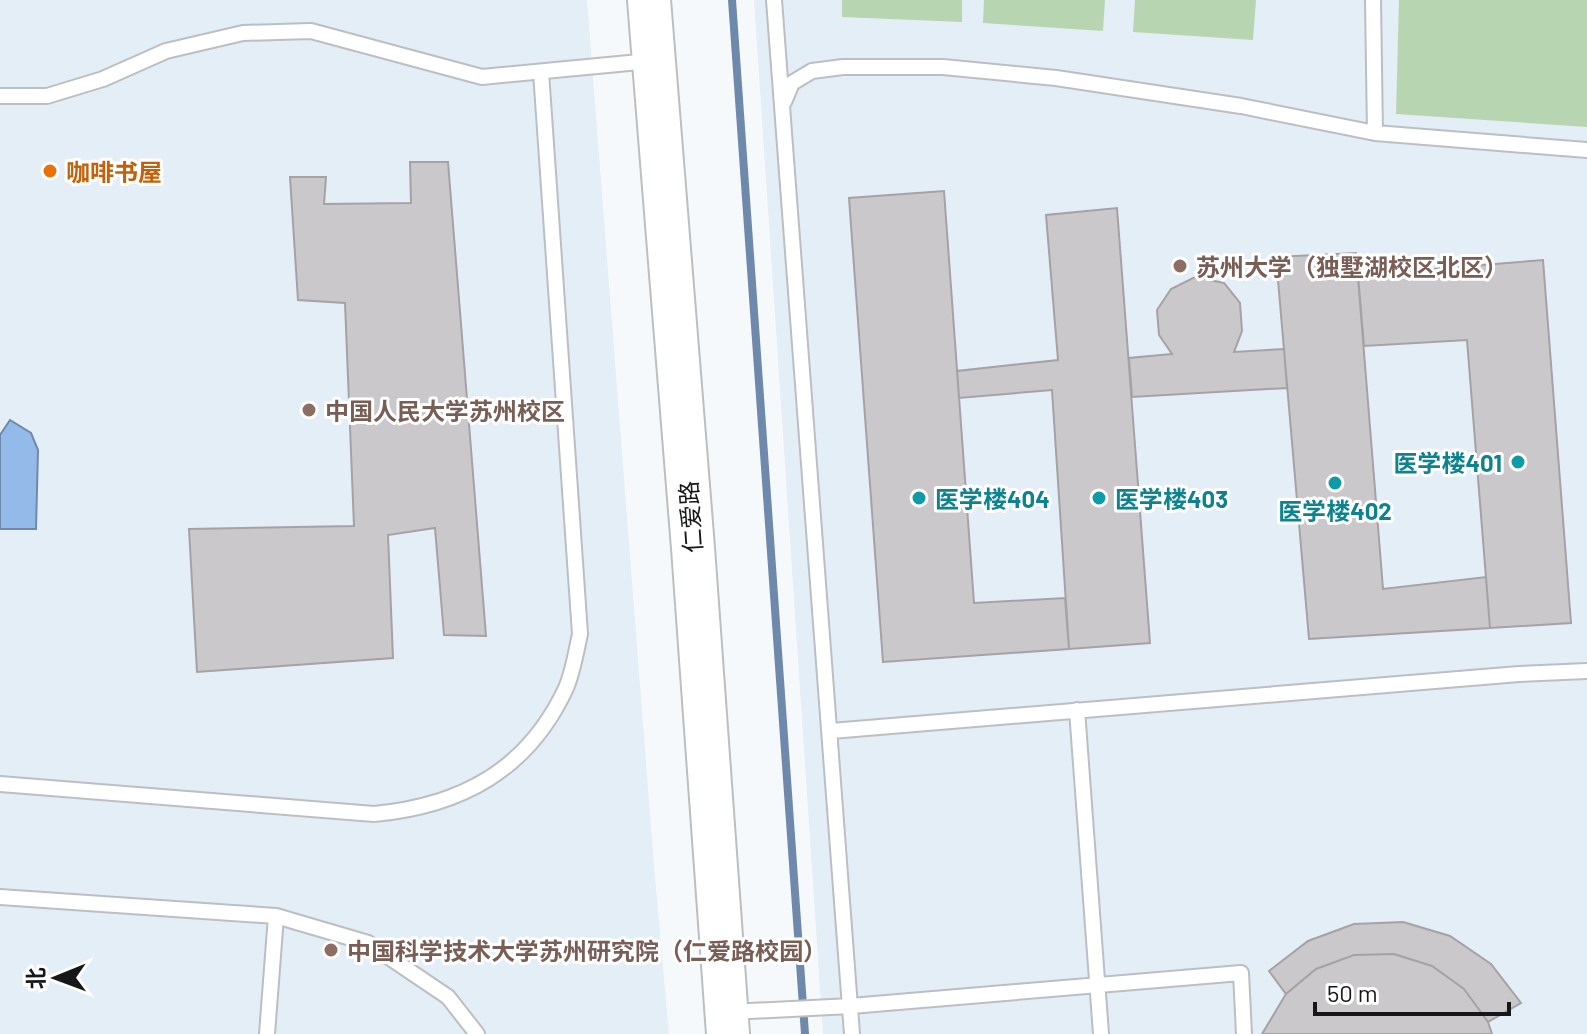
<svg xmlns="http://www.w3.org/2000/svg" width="1587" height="1034" font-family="Barlow,'Noto Sans SC',sans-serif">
<rect width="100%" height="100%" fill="#f6f9fc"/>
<path fill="#e4eef6" d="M0,0H587L654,866L669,1034H0Z
M754,0H1587V1034H823Z"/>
<path fill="#b8d5b1" d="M842,0H962V22L842,17Z
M984,0H1105L1103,31L983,23Z
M1135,0H1256L1253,40L1133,32Z
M1399,0H1587V127L1396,114Z"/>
<path fill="#94baea" stroke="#6e89ab" stroke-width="2" d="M10,420L31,433L38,450L36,529H0V435Z"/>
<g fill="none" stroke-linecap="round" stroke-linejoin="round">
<path stroke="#6e89ab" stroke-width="8" d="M732,0L805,1034"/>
</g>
<path fill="#cbc8cb" stroke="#a5a2a5" stroke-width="2" d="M410,162H448L486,636L444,635L435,528L388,535L393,658L197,672L189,529L354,526L345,303L298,300L290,177H326L324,204L411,203Z
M944,191L974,603L1065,598L1069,649L883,662L849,198Z
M1117,208L1150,643L1069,649L1052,390L959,398L957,371L1058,360L1046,215Z
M1356,253L1383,589L1486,577L1490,628L1309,639L1276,257Z
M1543,260L1571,623L1490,628L1467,340L1364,346L1358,275Z
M1195,277L1224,283L1240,303L1242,331L1234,352L1284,349L1287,388L1132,397L1129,358L1172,354L1159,335L1157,310L1171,289Z
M1403,922L1450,936L1491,964L1521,1003L1488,1022L1492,1034H1262L1286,994L1269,971L1308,941L1354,924Z
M1403,922L1450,936L1491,964L1521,1003L1488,1022L1464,989L1432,966L1394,954L1354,955L1316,969L1286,994L1269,971L1308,941L1354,924Z
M1394,954L1432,966L1464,989L1488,1022L1492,1034H1262L1286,994L1316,969L1354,955Z"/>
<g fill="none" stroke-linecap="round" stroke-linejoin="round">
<g stroke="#bcbfc2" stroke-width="18">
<path id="service" d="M774,0L852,1034
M1373,0L1375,133
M0,96H47L103,79L166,51L243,33L311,31L482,77L650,61
M784,102L792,83L812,71L843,67H943L1056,78L1241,106L1375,133L1587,150
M1077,710L1101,1034
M831,731L1519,674L1587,671
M0,784L374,814C461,806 528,770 566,688C573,672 576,652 580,634L541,72
M0,897L276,916L368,943L448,997L477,1034
M731,1012L851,1006L1241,973L1244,1034
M267,1034L276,916"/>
</g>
<g stroke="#bcbfc2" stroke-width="46">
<path id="secondary" d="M649,0L693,548L728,1034"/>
</g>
<use href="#service" stroke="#fff" stroke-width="14"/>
<use href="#secondary" stroke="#fff" stroke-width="42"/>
</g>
<circle fill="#e8710a" stroke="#fff" stroke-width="3" cx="50" cy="171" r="8"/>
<g fill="#8d6e63" stroke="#fff" stroke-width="3">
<circle cx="1180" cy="266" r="8"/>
<circle cx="309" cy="410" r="8"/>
<circle cx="331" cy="950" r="8"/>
</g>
<g fill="#0f9aa8" stroke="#fff" stroke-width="3">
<circle cx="1518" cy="462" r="8"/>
<circle cx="1335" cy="483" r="8"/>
<circle cx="919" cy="498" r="8"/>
<circle cx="1099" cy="498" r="8"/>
</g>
<g text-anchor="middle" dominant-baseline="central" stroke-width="6" stroke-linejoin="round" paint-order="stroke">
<g font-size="24" font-weight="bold" fill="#c56008" stroke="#fff" text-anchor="start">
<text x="66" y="171">咖啡书屋</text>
</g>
<g font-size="24" font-weight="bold" fill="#785e54" stroke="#fff" text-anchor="start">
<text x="1196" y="266">苏州大学（独墅湖校区北区）</text>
<text x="325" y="410">中国人民大学苏州校区</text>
<text x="347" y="950">中国科学技术大学苏州研究院（仁爱路校园）</text>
</g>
<g font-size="24" font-weight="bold" fill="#0d838f" stroke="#fff" text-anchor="start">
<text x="1502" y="462" text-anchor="end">医学楼401</text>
<text x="935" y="498">医学楼404</text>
<text x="1115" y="498">医学楼403</text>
<text x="1335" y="510" text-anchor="middle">医学楼402</text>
</g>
<g font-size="24" fill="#161718" stroke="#fff">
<text transform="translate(690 517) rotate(-94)">仁爱路</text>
</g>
</g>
<g transform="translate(56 978) rotate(269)" stroke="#ffffff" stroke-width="6" paint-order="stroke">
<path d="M0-6L14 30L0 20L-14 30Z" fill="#161718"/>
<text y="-12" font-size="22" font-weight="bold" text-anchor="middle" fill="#161718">北</text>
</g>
<path d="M1315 1002v12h194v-12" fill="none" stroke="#161718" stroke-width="4"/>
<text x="1327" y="1002" font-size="24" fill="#161718" stroke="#ffffff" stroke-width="6" paint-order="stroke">50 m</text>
</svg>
